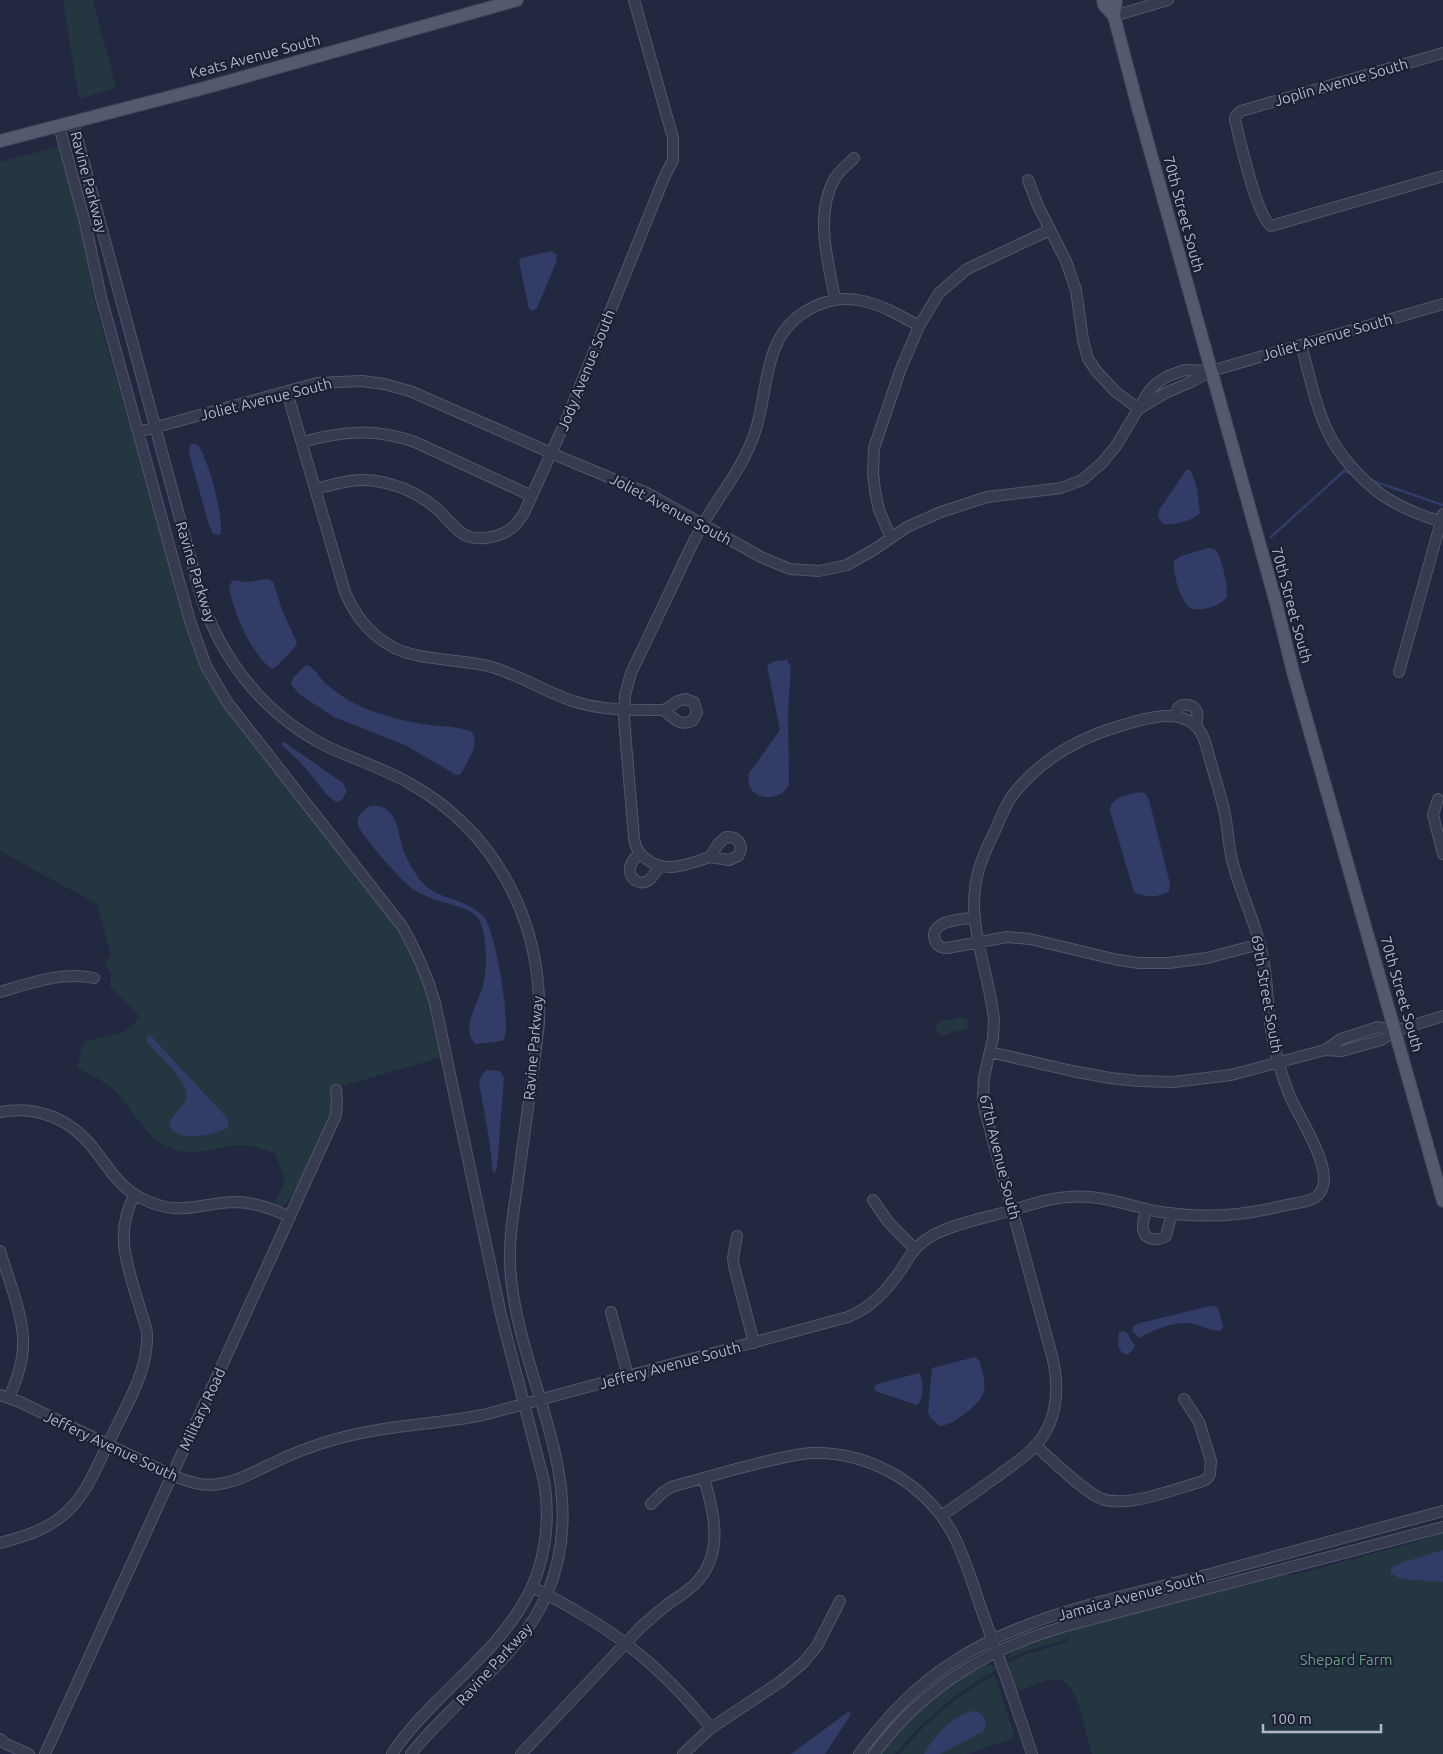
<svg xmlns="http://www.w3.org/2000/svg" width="1443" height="1754" font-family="Ubuntu,sans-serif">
<rect width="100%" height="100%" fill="#222840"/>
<path fill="#243741" d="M63,0H93L116,88L79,99Z
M65,145L62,162L80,223L95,304L187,628L200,663L395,924C423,968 431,1008 442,1057L342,1086L305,1171L291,1198L284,1206L275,1205L285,1180L275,1153C266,1151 255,1146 245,1145C217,1145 189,1161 162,1144C144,1134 131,1107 116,1092C105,1081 91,1075 77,1068L84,1042L126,1031L140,1017L110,986L111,973L105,964L111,955L97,904L0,851V162Z
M961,1017C968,1017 971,1025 965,1030L954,1031L943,1036L936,1031V1026L941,1020H951Z
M1443,1533V1754H1092C1086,1737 1079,1681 1058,1679C1048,1678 1027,1688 1017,1692L1008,1663L1027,1654L1068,1642V1639L1023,1652L1008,1659L1012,1649L1050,1634L1277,1574L1294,1575L1409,1544Z
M985,1664L993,1665L998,1669C991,1674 982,1678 974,1683C944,1703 918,1726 895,1754H879L894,1735L928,1701L978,1666Z
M995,1675L1015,1738L967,1754H900C925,1722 959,1694 995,1675Z"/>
<path fill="#323c67" d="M552,251L557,255L556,263L537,308L532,311L529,309L519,262L521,258L525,257Z
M191,444H196L199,446C210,466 222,510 221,533L218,535L213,534L209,525L190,457L189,448Z
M1187,469L1191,471L1197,488L1200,513C1193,521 1174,525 1163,524L1158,517L1159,510Z
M1208,548L1214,549C1222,554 1228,587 1227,597C1221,606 1203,611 1192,609C1180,602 1173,574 1174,561L1181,556Z
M268,579L273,581L282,610L297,643L295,647L276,667L272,669C252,656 232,609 229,586L233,580L246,582Z
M787,660L791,667L788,709L789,785C778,805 743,800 749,773L780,730L767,665L775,661Z
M306,665C314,666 319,677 325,683C335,692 348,700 360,706C382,716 406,722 430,725C443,727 460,726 472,732C480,743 468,761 462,772L459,775H456L405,745L334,717L299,694L291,684L293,678Z
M284,742L343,783L347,791L342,800L336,802L328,796L302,764L282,745V743Z
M1141,792L1146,794L1149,800L1170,884L1169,891C1162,898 1142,897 1134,892L1110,811C1110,797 1130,794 1141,792Z
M370,806C399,803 397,834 404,852C408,861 414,871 419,879C436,901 466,897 484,917C495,929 510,1019 505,1035C504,1039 504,1039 501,1041L476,1044C459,1030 479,1002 483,986C487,971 487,939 481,924C479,918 474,914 468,910C450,903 430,900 414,890C404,884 360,834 358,825C356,816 363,810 370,806Z
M150,1035L227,1118L229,1125L228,1128C213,1135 177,1144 169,1125C171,1115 183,1109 186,1099C192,1085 156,1052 147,1042V1037Z
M487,1070L500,1071L504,1078L497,1168L495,1173L493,1172L489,1139L479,1082L483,1073Z
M1210,1306H1215L1219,1310L1223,1327L1220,1331C1211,1331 1202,1326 1193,1324C1179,1320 1152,1330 1140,1338L1132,1331L1134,1326L1140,1323Z
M1122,1331L1126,1332L1135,1346L1132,1351L1127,1355L1122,1353L1118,1346L1119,1332Z
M975,1357L979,1360C982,1369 986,1381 984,1391C982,1403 952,1426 940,1426L930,1417L928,1412L932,1368Z
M919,1373C924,1380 924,1399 917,1405L878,1392L874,1389L875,1386L877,1384Z
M1443,1550V1582L1401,1579L1391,1573V1568L1401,1563Z
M975,1711C984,1714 989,1723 984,1731L940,1754H924C932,1738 956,1712 975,1711Z
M848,1712L851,1713L850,1716L825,1754H791Z"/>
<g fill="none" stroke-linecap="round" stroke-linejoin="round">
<path stroke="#323c67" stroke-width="2.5" d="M1370,480L1443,505
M1271,537L1344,471L1353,474"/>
<g stroke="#51566b" stroke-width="12">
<path id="minor" d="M1114,16L1168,0
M1443,53L1241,111L1235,117V120C1240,140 1256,215 1271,226L1443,176
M73,122L200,593C220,659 265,715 326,746C353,759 383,768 409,783C497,832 543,923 539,1023C533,1075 525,1128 518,1181C514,1208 509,1236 510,1264C515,1377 596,1479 547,1594C519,1659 454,1699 411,1754
M59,126L85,222L101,297L190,621L206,666L227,702L402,926C416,950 427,975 435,1003L501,1315L544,1481C551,1521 545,1567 524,1602C502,1641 466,1671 436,1702C420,1718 404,1735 392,1754
M1028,180L1038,206L1066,261L1076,290L1083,340L1088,359L1097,372L1116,392L1139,409
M835,299C828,260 814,215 835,178C840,170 848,164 854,158
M1301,345C1310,376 1316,411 1332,440C1343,460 1369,488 1390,500C1405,509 1425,517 1443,522
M287,392L345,592C355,615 368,633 391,646C413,660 460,659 488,666C519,674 546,693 576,702C604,711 635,710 664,710
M1140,408L1165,393L1189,383L1211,371L1443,304
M138,432L317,383L362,381L384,384L410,391L565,459L647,493L761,557L790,569L819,571L847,565L875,549L907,527L941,512L987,497L1061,488L1082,480L1102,463L1116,446L1149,391L1157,383L1168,376L1185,370L1211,371
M302,442C343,431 374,428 415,442L532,496
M316,489C351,479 369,475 405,489C416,494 428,501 437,509C446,517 454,529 465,535C478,542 500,537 512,528C517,524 520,519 524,513L568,416L664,178L673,160V138L634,0
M891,538L879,510L875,491L873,473L874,448L900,371L919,326L939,293L967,269L1050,230
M1399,672L1443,514
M685,699L694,702L697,713L692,721C680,727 672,717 664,710L678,701Z
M1175,716L1178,708L1182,705C1196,703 1201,713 1195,725
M1438,799L1433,815L1443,854
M726,837C738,836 745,846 738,856L729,860L710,857L719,843Z
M639,853C636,857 631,862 630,867C628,878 639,887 649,880C653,877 656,871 659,867
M710,857C688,864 665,875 645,858C638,852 635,847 634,838L624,719L625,695L631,673C645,644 659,614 673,585C683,564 692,543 703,524C721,493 744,466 755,432C769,391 762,340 803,313C845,285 880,304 919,326
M975,917C963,920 937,919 934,934C934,942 938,948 947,948L1007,937L1030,939L1118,960L1139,963H1169L1207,958L1260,944
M0,992C31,983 62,971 94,978
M1325,1050L1341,1039L1378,1027L1395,1031
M990,1052L1072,1071L1110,1078L1139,1081L1173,1082L1231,1075L1325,1050L1342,1051L1381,1040L1395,1031L1443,1016
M0,1112C37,1105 71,1119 94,1149C108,1167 120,1188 141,1198C180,1218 197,1203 235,1202C255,1202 272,1209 290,1217
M873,1200L889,1223L915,1249
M1146,1209C1145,1215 1142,1224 1143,1229C1145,1241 1158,1241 1166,1236L1172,1213
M737,1236L733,1258L734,1266L754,1343
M0,1251C9,1282 28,1324 22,1357C20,1371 15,1384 9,1398
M611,1312L628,1376
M0,1395L20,1402L171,1475C187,1481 202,1487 219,1484C237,1482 253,1472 269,1465C289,1455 311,1446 333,1440C384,1425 433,1425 483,1415L848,1317C872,1307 886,1291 901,1270C906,1262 911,1253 918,1246C925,1240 933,1234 942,1231C960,1223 980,1219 998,1214C1021,1208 1046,1198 1069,1197C1099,1194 1127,1205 1155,1211C1199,1219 1243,1216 1286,1205C1296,1203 1313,1202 1319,1194C1338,1172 1297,1116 1289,1094C1281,1074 1275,1051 1271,1030C1267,1006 1268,981 1263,958C1257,924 1240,893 1232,860C1228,844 1228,826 1224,810C1220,793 1215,777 1210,760C1207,749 1205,736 1197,727C1178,707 1143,719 1120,726C1078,738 1039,761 1012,796C1004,807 999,823 993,835C981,859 974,878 974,905C975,944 990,981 994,1020L993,1038L984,1077L983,1097L985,1111L1012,1210L1015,1220L1052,1356C1060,1387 1058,1423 1034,1447C1023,1459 1008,1468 995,1478C977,1491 959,1504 941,1516
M1036,1446C1052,1460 1084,1492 1102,1499C1127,1508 1175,1489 1200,1482L1207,1479L1210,1474L1211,1461L1199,1422L1184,1399
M651,1504L662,1493L671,1487C692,1481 715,1475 736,1469C761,1463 786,1455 811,1453C870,1451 926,1484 954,1536C968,1564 976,1596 987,1625C1003,1668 1018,1711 1032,1754
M0,1543C22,1537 44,1531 62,1516C87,1496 96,1467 110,1440C125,1407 149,1371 147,1333C146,1325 142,1316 140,1308C128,1267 113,1234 135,1194
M532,1587C608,1625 657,1661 711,1728
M0,1739L6,1744L29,1754
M45,1754L336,1115L337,1102L336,1090
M521,1754L638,1630C647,1621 657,1613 667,1605C676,1598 687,1592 695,1584C725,1553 714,1514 704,1478
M683,1754L711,1728L780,1682L803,1663L817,1646L840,1601
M859,1754C886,1717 917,1684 956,1660C1030,1613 1122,1597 1206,1575C1285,1554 1364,1533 1443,1511
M874,1754C925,1685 992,1646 1073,1624L1443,1527"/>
</g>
<g stroke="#3f4459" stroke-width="14">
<path id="major" d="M1103,0L1104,5L1114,16
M1116,0L1114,16L1137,104L1276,603L1293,672L1443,1201
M0,141L208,87L517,0"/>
</g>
<use href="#minor" stroke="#363b50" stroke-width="10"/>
<use href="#major" stroke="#545970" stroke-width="12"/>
</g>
<g text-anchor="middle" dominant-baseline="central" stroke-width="4.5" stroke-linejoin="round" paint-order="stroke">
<g font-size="15" fill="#b2b6cb" stroke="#1b2035">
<text transform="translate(255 56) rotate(-15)">Keats Avenue South</text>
<text transform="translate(1341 82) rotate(-16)">Joplin Avenue South</text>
<text transform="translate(89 182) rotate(75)">Ravine Parkway</text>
<text transform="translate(1184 214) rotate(75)">70th Street South</text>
<text transform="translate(1327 337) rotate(-16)">Joliet Avenue South</text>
<text transform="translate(586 370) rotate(-68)">Jody Avenue South</text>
<text transform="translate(266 399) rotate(-14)">Joliet Avenue South</text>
<text transform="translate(671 509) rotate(28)">Joliet Avenue South</text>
<text transform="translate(196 572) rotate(73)">Ravine Parkway</text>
<text transform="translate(1292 605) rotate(75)">70th Street South</text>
<text transform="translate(1267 994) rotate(80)">69th Street South</text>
<text transform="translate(1402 994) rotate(74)">70th Street South</text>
<text transform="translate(533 1048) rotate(-85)">Ravine Parkway</text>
<text transform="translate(1000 1157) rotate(76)">67th Avenue South</text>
<text transform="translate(670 1365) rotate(-15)">Jeffery Avenue South</text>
<text transform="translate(202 1409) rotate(-65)">Military Road</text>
<text transform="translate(111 1446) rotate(25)">Jeffery Avenue South</text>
<text transform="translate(1131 1596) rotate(-15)">Jamaica Avenue South</text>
<text transform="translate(494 1664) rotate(-48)">Ravine Parkway</text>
</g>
<g font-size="15" fill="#679e80" stroke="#1b2035">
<text x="1346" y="1659">Shepard Farm</text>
</g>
</g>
<path d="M1263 1724v8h118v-8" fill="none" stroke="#b2b6cb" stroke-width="2.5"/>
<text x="1270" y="1724" font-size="15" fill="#b2b6cb" stroke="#1b2035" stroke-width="4" paint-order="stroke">100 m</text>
</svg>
